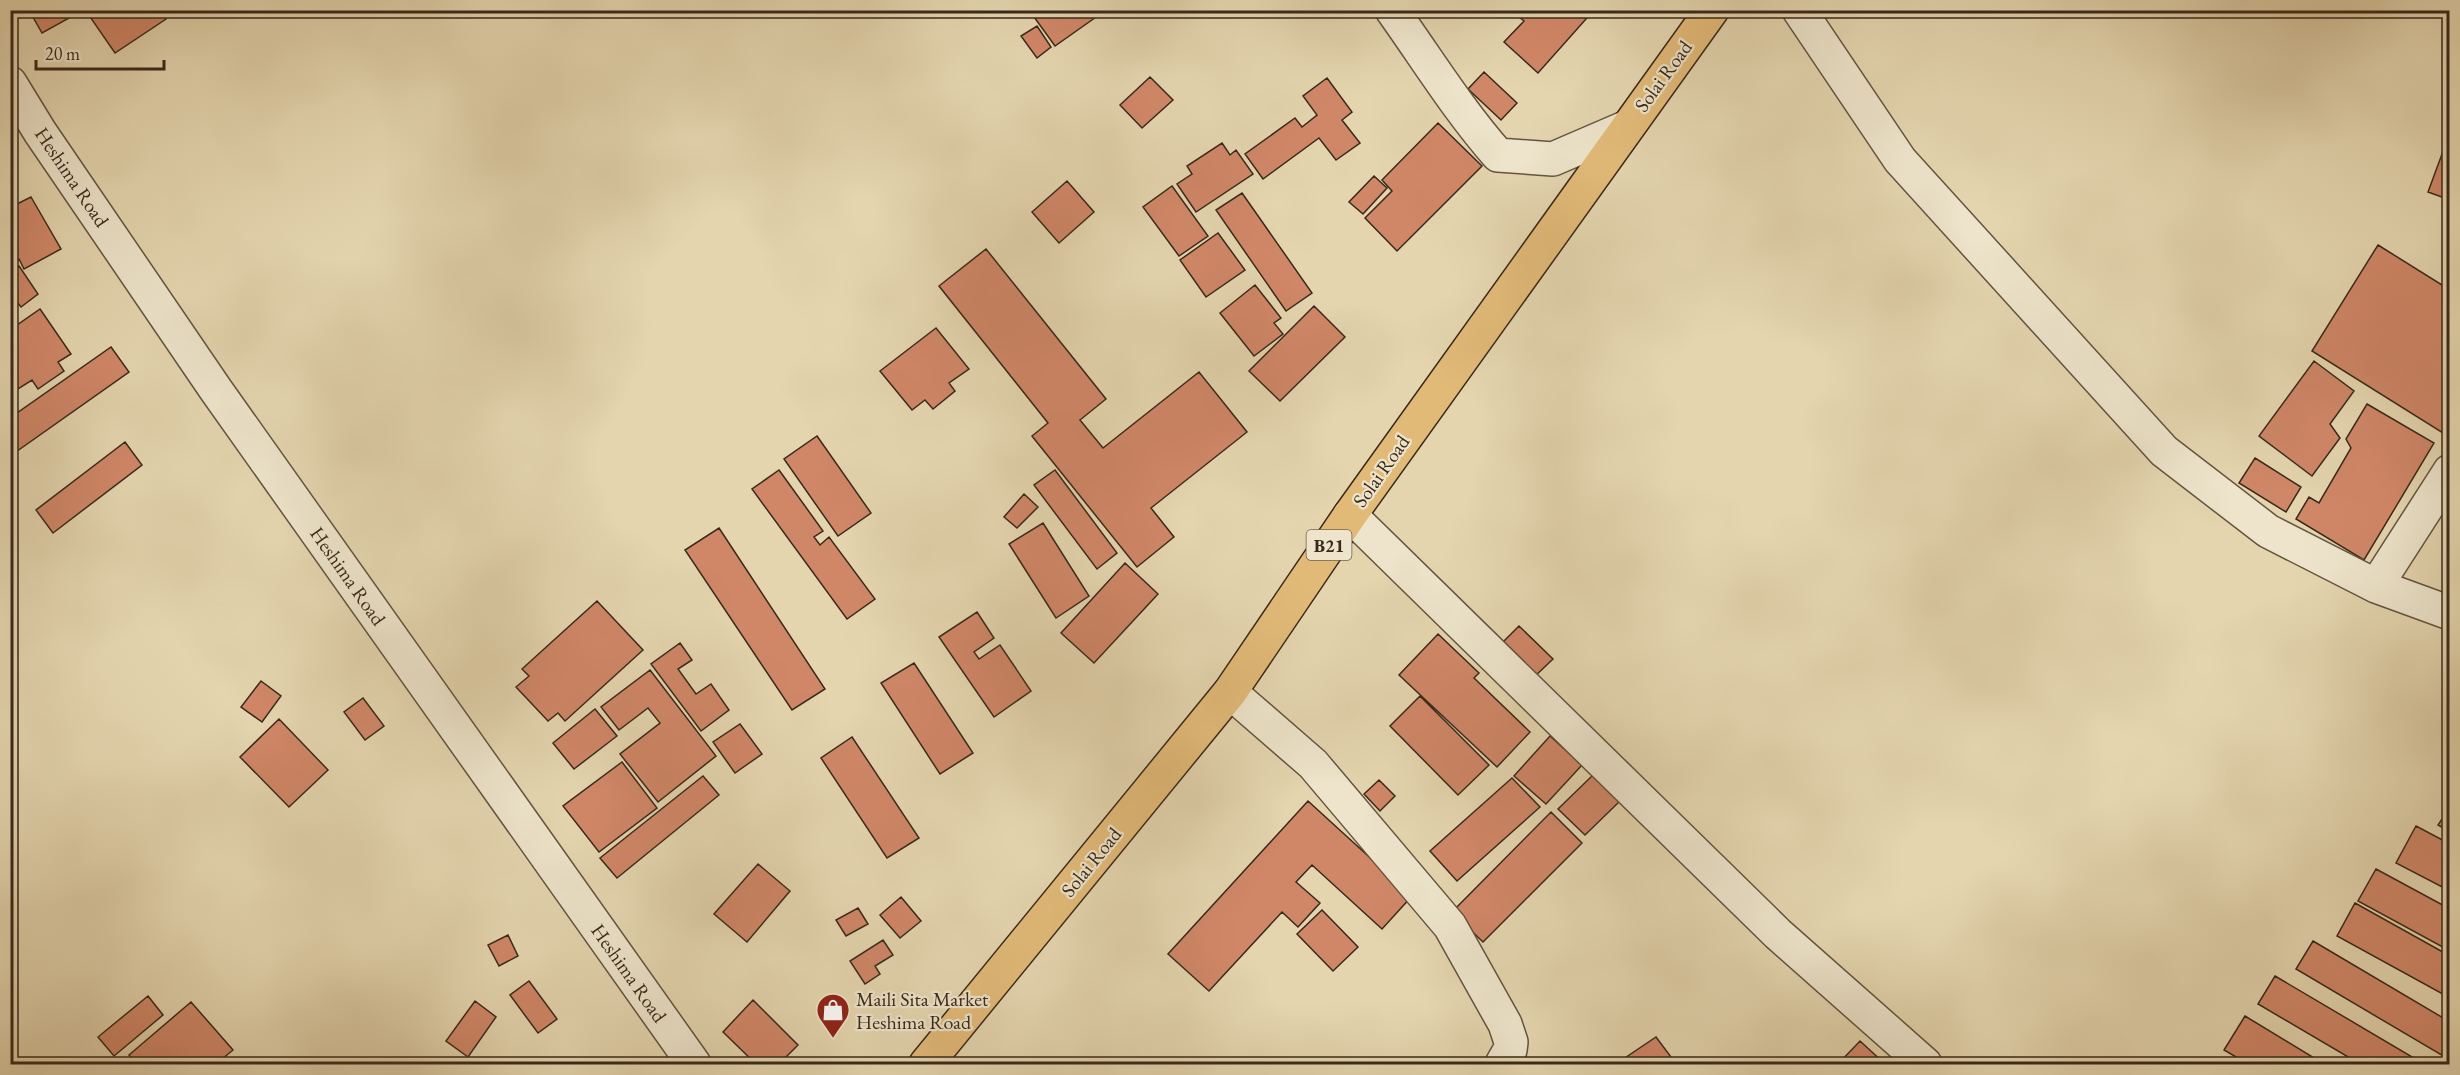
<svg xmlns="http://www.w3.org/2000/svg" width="2460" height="1075" font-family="'EB Garamond',serif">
<rect width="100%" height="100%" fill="#e4d5af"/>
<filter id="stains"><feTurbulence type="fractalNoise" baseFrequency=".00333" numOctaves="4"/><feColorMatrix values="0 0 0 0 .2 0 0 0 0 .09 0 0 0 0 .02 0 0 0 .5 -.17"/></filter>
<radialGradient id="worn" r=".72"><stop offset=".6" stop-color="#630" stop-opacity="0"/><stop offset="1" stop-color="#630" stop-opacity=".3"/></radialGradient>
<path fill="#d08768" stroke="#39291a" stroke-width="1.5" d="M29,10H79L80,12L42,33Z
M161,10L166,19L115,53L86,11Z
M1029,10H1106L1055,46Z
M1517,10H1594L1538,73L1504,42L1524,21L1514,13Z
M1037,26L1051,47L1037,58L1021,36Z
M1484,72L1517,103L1501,120L1468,89Z
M1150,77L1173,100L1142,128L1120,105Z
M1327,78L1352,112L1342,120L1360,143L1336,160L1319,138L1263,179L1245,154L1295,118L1302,127L1317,115L1303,96Z
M1438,123L1482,166L1397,251L1365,218L1392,191L1382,180Z
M1222,143L1230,155L1236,150L1253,174L1196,212L1177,184L1192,174L1187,166Z
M2445,146L2450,148V200L2428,192Z
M1374,176L1387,188L1363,214L1349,202Z
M1067,181L1094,212L1059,243L1032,212Z
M1172,186L1208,236L1179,256L1143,207Z
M1242,193L1312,293L1286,311L1216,210Z
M31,197L61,249L24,269L19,259L10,263V199L13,198L17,204Z
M1218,233L1245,270L1206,297L1180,260Z
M2378,245L2450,290V399L2446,404L2450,406V423L2443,433L2312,351Z
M986,249L1106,399L1080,420L1103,448L1199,372L1247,432L1151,508L1174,537L1137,567L1032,436L1048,423L939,286Z
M19,266L38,294L21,307L10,293V271Z
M1255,285L1281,318L1274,323L1283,334L1254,356L1220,313Z
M1314,306L1345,337L1280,401L1249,371Z
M40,309L71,354L58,362L64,371L38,389L32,380L10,394V330Z
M936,328L969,369L949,383L955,391L933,409L925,400L912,410L880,371Z
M111,347L129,372L10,456V418Z
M2314,361L2354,391L2330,424L2340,438L2312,476L2259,436Z
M2367,404L2434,443L2364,560L2296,519L2309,497L2319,503L2351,448L2346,439Z
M817,436L871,513L838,536L784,459Z
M125,442L142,465L53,533L36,510Z
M2255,458L2301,487L2286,512L2239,483Z
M779,470L823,531L814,537L820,545L829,537L875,599L847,619L752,489Z
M1055,470L1117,553L1097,569L1034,485Z
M1024,494L1038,507L1017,528L1004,517Z
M1043,523L1089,596L1056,618L1009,544Z
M719,528L825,689L792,710L685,550Z
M1125,563L1158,594L1094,663L1061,633Z
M597,601L643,650L565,721L558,713L548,721L516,687L529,676L522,669Z
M977,612L994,638L974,652L979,659L1000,645L1031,691L994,717L939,637Z
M1519,626L1553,659L1532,679L1499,646Z
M1438,634L1479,673L1474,678L1530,732L1497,767L1399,675Z
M680,643L692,660L678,669L696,694L711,684L729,710L701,731L651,664Z
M914,663L973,753L940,774L881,683Z
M650,670L716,756L658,802L620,754L660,723L648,708L619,730L601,707Z
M261,681L281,696L262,722L241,707Z
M1420,696L1489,765L1458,795L1390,726Z
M363,698L384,726L365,740L344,712Z
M595,709L617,736L574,769L553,743Z
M279,719L328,770L289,807L240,757Z
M740,724L762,754L735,773L713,742Z
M1550,736L1582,765L1546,804L1514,776Z
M852,737L919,838L887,858L821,758Z
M622,762L657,808L599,852L563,806Z
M1594,774L1620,801L1585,835L1558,809Z
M703,776L719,795L617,878L600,858Z
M1512,778L1540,807L1457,881L1430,851Z
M1379,780L1395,796L1380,811L1364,794Z
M1308,801L1412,896L1382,929L1312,865L1296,882L1320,903L1298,927L1282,912L1209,991L1168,954Z
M2450,807V832L2438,825Z
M1551,812L1582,843L1483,942L1452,912Z
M2416,826L2450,844V891L2396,863Z
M758,864L790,891L747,942L714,914Z
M2376,869L2450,909V951L2358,901Z
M901,897L921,921L900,938L880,915Z
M2355,903L2450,956V998L2337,936Z
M858,908L868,924L846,936L836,920Z
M1322,910L1358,947L1333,971L1297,934Z
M508,935L518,956L499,966L488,945Z
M883,940L893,955L875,966L880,974L865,984L850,961Z
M2313,941L2450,1022V1060L2296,969Z
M2275,976L2424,1064H2360L2258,1004Z
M529,981L557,1019L538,1033L510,995Z
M148,996L163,1015L114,1056L98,1037Z
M753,1000L798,1045L779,1064H756L723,1032Z
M475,1001L496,1017L468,1057L446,1041Z
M191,1002L233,1050L216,1064H138L129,1055Z
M2245,1016L2324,1064H2248L2224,1050Z
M1656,1037L1674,1061L1670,1064H1616Z
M1860,1041L1885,1064H1838Z"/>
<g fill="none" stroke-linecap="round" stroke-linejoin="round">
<g stroke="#64543f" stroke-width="36">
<path id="minor" d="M1392,10C1427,59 1459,111 1498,155L1553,159L1625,128
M1799,10L1900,160L2164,451L2268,531L2376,586L2450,613
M10,83L40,132L216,390L694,1064
M1350,515L1778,934L1925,1064
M2376,586L2450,471
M1230,692L1313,764L1450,926L1505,1024L1511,1042L1510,1050L1502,1064"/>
</g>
<g stroke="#39291a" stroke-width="36">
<path id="highway" d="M926,1064L1230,692L1350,515L1712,10"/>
</g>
<use href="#minor" stroke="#ede4cb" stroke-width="33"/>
<use href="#highway" stroke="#e2ba78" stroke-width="33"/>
</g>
<defs>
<g id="shop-pin" transform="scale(1.725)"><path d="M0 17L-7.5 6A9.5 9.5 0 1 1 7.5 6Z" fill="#8f2418" stroke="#ede4cb"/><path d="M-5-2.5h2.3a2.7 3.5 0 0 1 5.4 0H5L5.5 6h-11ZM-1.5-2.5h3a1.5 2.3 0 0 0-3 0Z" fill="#fff"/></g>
</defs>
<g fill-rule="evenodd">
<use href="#shop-pin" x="833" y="1010"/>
</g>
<g text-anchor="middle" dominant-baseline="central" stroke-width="4.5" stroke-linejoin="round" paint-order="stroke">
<rect fill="#ede4cb" stroke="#6f614f" stroke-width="1.5" x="1306.5" y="530" width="45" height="30" rx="4.5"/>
<g font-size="18" font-weight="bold" fill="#39291a">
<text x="1329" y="545">B21</text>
</g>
<g font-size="20" fill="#39291a" stroke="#ede4cb">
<text transform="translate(1663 76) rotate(-54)">Solai Road</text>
<text transform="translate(72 177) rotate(56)">Heshima Road</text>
<text transform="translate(1381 471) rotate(-55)">Solai Road</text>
<text transform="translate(348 576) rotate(55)">Heshima Road</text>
<text transform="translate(1091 862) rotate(-51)">Solai Road</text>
<text transform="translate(629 973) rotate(55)">Heshima Road</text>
</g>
<g font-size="20" fill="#39291a" stroke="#ede4cb" text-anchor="start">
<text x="856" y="999">Maili Sita Market<tspan x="856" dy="23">Heshima Road</tspan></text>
</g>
</g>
<rect width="2460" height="1075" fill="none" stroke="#e4d5af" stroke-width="36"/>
<rect x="12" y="12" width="2436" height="1051" fill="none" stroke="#39291a" stroke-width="3"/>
<rect x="18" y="18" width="2424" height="1039" fill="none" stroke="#39291a" stroke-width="1.5"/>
<path d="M36 60v9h128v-9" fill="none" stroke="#39291a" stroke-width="3"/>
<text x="45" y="60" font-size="18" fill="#39291a" stroke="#ede4cb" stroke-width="4.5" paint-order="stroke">20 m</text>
<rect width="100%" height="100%" filter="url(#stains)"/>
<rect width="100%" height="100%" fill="url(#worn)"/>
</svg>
